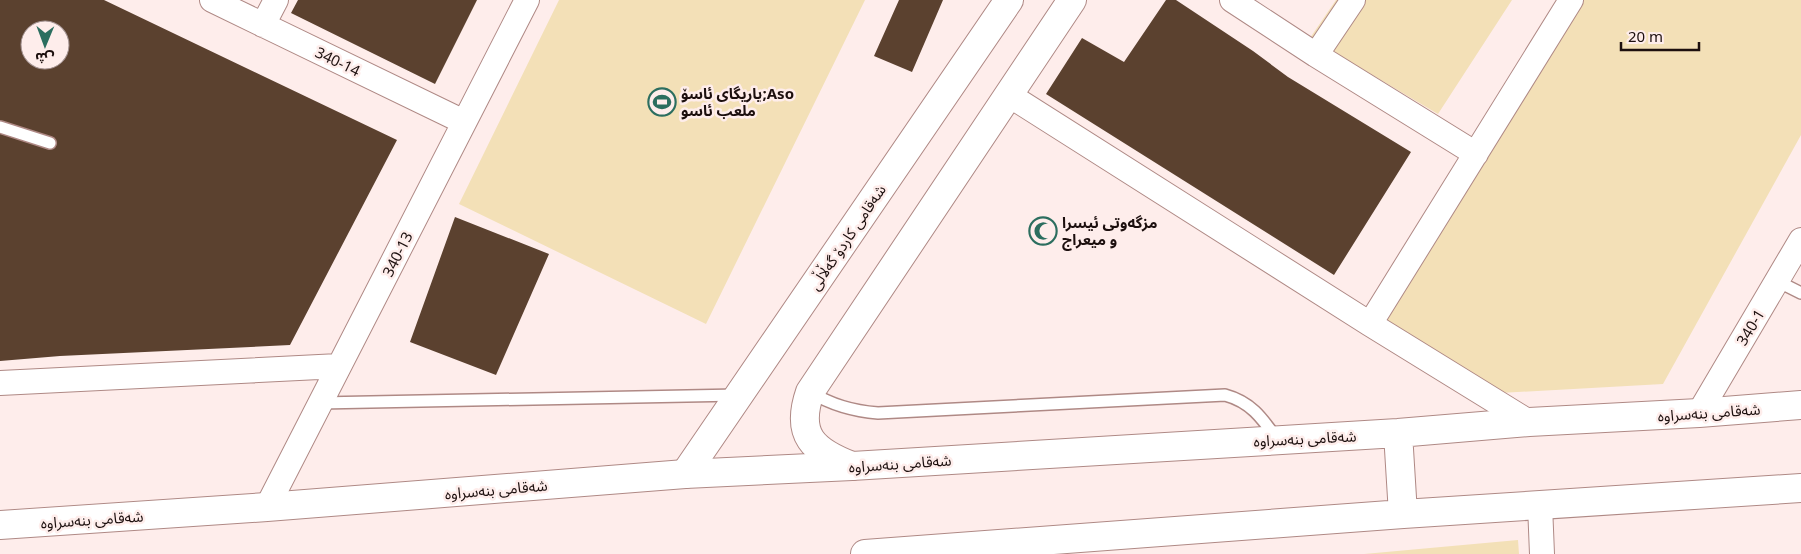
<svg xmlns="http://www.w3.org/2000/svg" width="1801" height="554" font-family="'Noto Sans','Noto Sans Arabic',sans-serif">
<rect width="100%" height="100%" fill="#feedeb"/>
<path fill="#f3e0b7" d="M559,0H865L706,324L459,204Z
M1336,0H1512L1438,114L1310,38Z
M1564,0H1801V135L1663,384L1500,393L1369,313Z
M1518,540L1519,554H1364Z"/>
<path fill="#5b412f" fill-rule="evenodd" d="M0,0H104L397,140L290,345L60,356L0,361ZM30,30H60V60H30Z
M298,0H477L435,84L291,13Z
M899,0H943L912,72L874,56Z
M1166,0H1176L1253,51L1288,77L1411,152L1334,275L1046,94L1082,38L1124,62Z
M455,217L549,254L496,375L410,342Z"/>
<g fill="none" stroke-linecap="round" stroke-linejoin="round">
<g stroke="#af8985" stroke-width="14">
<path id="service" d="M0,127L50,143
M1777,281L1801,293
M810,392C832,405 852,411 878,413L1225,395C1251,402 1262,418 1277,439
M320,403L738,395"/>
</g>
<g stroke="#af8985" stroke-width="26">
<path id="minor" d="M212,0L464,122
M1232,0L1316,55L1476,154
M263,25L276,0
M1316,55L1353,0
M1009,95L1370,324L1529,422
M1370,324L1571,0
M0,383L339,366
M1699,413L1801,240
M1540,505L1542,554
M267,507L527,0"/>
</g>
<g stroke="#af8985" stroke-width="30">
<path id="tertiary" d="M852,466C813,451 795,435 810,392L1072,0
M685,474L1009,0"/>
</g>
<g stroke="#af8985" stroke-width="30">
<path id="secondary" d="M1398,433L1403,514
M0,525L267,507L685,474L852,466L1398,433L1529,422L1699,413L1801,405
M865,554L1403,514L1801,488"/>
</g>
<use href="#service" stroke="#fff" stroke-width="11"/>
<use href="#minor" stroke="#fff" stroke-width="24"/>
<use href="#tertiary" stroke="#fff" stroke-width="28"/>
<use href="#secondary" stroke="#fff" stroke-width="28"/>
</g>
<defs>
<g id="stadium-ring" transform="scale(1.4375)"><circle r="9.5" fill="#feedeb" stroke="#2c6e5f" stroke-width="1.5"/><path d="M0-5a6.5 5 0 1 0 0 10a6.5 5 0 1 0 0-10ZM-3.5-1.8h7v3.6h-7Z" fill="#2c6e5f"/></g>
<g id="mosque-ring" transform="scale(1.4375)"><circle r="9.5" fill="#feedeb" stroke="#2c6e5f" stroke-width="1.5"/><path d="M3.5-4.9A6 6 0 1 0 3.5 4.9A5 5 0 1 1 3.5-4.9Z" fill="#2c6e5f"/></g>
</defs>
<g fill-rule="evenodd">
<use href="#stadium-ring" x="662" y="102"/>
<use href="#mosque-ring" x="1043" y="231"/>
</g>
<g text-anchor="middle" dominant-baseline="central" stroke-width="5" stroke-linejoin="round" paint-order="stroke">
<g font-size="15" fill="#1c0f0e" stroke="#feedeb">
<text transform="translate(338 61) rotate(26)">340-14</text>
<text transform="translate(847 237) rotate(-56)">شەقامی کاردۆ گەڵاڵی</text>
<text transform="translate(397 254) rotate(-63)">340-13</text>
<text transform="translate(1750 327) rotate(-59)">340-1</text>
<text transform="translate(1709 412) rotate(-4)">شەقامی بنەسراوە</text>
<text transform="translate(1305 438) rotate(-3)">شەقامی بنەسراوە</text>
<text transform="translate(900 463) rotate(-4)">شەقامی بنەسراوە</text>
<text transform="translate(496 489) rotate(-5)">شەقامی بنەسراوە</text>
<text transform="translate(92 519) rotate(-4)">شەقامی بنەسراوە</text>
</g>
<g font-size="15" font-weight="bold" fill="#1c0f0e" stroke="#feedeb" text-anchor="start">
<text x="681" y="93">یاریگای ئاسۆ;Aso<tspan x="681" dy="17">ملعب ئاسو</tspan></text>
<text x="1062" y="222">مزگەوتی ئیسرا<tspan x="1062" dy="17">و میعراج</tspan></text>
</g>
</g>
<g transform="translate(45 45) rotate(181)"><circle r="24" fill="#feedeb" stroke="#a49493"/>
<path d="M0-4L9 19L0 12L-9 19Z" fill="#2c6e5f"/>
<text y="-8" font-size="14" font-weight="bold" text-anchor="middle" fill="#1c0f0e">ش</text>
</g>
<path d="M1621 42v8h78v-8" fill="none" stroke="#1c0f0e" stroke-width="2.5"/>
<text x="1628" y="42" font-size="15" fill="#1c0f0e" stroke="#feedeb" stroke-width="4" paint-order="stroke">20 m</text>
</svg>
